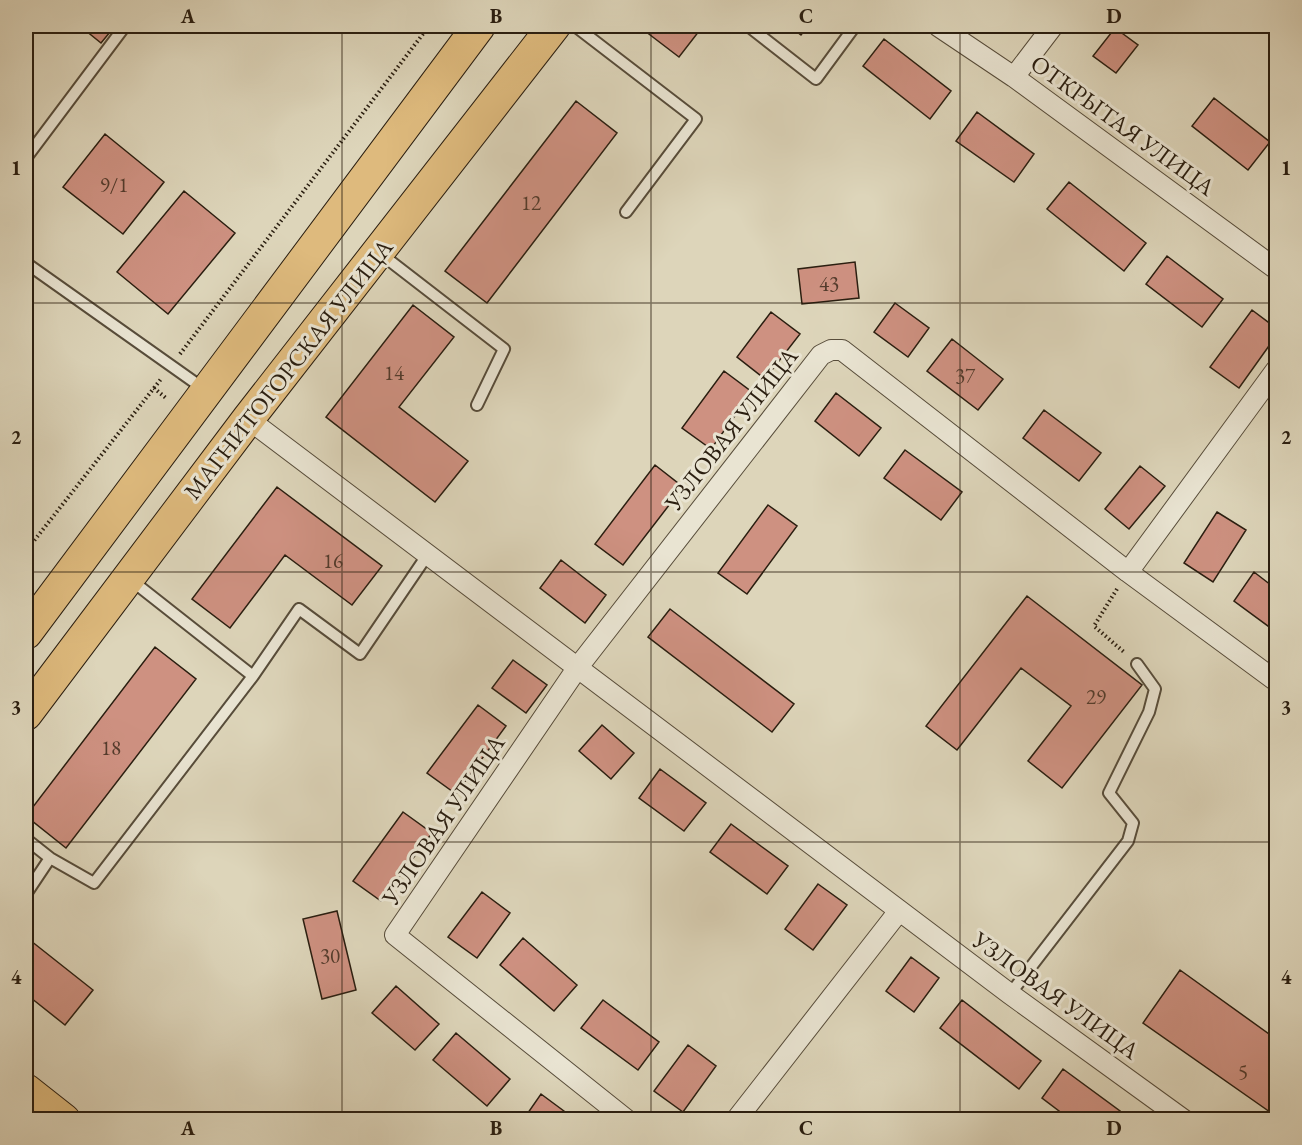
<svg xmlns="http://www.w3.org/2000/svg" width="1302" height="1145" font-family="'EB Garamond',serif">
<rect width="100%" height="100%" fill="#ddd5ba"/>
<filter id="stains"><feTurbulence type="fractalNoise" baseFrequency=".00333" numOctaves="4"/><feColorMatrix values="0 0 0 0 .2 0 0 0 0 .09 0 0 0 0 .02 0 0 0 .5 -.17"/></filter>
<radialGradient id="worn" r=".72"><stop offset=".6" stop-color="#630" stop-opacity="0"/><stop offset="1" stop-color="#630" stop-opacity=".3"/></radialGradient>
<path fill="#ce9181" stroke="#2a1e10" stroke-width="1.5" d="M80,26H115L101,43Z
M643,26H703L679,57L641,28Z
M789,26H808L801,35Z
M1115,28L1138,45L1116,73L1093,56Z
M884,39L951,91L930,119L863,66Z
M1214,98L1270,142L1248,170L1192,126Z
M576,101L617,133L487,303L445,271Z
M977,112L1034,154L1014,182L956,141Z
M105,134L164,182L123,234L63,187Z
M1069,182L1146,243L1124,271L1047,209Z
M184,191L235,233L168,314L117,272Z
M1167,256L1223,299L1202,327L1146,284Z
M855,262L859,298L802,304L798,269Z
M895,303L929,328L908,357L874,332Z
M413,305L454,337L399,407L468,461L435,502L326,417Z
M1252,310L1276,328V336L1239,388L1210,367Z
M771,312L800,334L765,379L737,357Z
M952,339L1003,379L978,410L927,371Z
M724,371L752,392L711,449L682,428Z
M836,393L881,428L859,456L815,421Z
M1044,410L1101,453L1079,481L1023,438Z
M905,450L962,492L941,520L884,478Z
M655,465L683,487L623,565L595,544Z
M1140,466L1165,486L1129,529L1105,509Z
M277,487L382,566L352,605L285,555L230,628L192,599Z
M768,505L797,526L747,594L718,573Z
M1217,512L1246,530L1213,582L1184,563Z
M561,560L606,595L585,623L540,588Z
M1254,572L1276,589V632L1234,601Z
M1027,596L1142,685L1062,788L1028,761L1071,706L1021,668L957,750L926,726Z
M670,609L794,704L772,732L648,637Z
M155,647L196,679L66,848L26,816Z
M513,660L547,685L526,713L492,688Z
M478,705L506,726L456,794L427,773Z
M602,725L634,753L611,779L579,751Z
M660,769L706,803L684,831L639,798Z
M403,812L432,833L381,901L353,881Z
M731,824L788,866L767,894L710,852Z
M818,884L847,905L813,950L785,929Z
M482,892L510,913L477,958L448,937Z
M337,911L356,990L322,999L303,919Z
M26,937L93,990L65,1025L26,994Z
M523,938L577,985L554,1011L500,965Z
M911,957L939,978L914,1012L886,991Z
M1180,970L1276,1039V1103L1270,1112L1143,1023Z
M396,986L439,1024L415,1050L372,1013Z
M603,1000L659,1042L638,1070L581,1028Z
M962,1000L1041,1061L1019,1089L940,1028Z
M456,1033L510,1079L487,1106L433,1060Z
M688,1045L716,1066L683,1112L654,1091Z
M1063,1069L1120,1111L1114,1120H1071L1042,1098Z
M541,1094L576,1120H523Z"/>
<g fill="none" stroke-linecap="round" stroke-linejoin="round">
<g stroke="#574c3a" stroke-width="14">
<path id="lane" d="M575,26L696,119L626,212
M752,29L816,79L855,26
M26,158L125,26
M381,254L504,349L477,405
M26,263L204,389
M253,676L299,609L360,654L428,554
M26,839L50,858L26,894
M50,858L94,883L253,676L131,580
M1010,994L1128,841L1133,823L1109,793L1149,712L1155,689L1137,664"/>
</g>
<g stroke="#574c3a" stroke-width="22">
<path id="street" d="M938,26L1014,77L1276,269
M1014,77L1053,26
M248,419L1010,994L1184,1120
M1128,572L1276,370
M627,1120L395,935L578,667L821,355L831,350H842L1128,572L1276,681
M736,1120L899,911"/>
</g>
<g stroke="#2a1e10" stroke-width="34">
<path id="primary" d="M26,633L479,26
M26,714L248,419L554,26
M26,1090L64,1120"/>
</g>
<path stroke="#2a1e10" stroke-width="4" stroke-dasharray="1.5 3" stroke-linecap="butt" d="M180,354L429,26
M154,388L161,379
M26,551L154,388L167,399
M1117,589L1094,626L1125,653"/>
<use href="#lane" stroke="#e9e4d2" stroke-width="10"/>
<use href="#street" stroke="#e9e4d2" stroke-width="20"/>
<use href="#primary" stroke="#deba7d" stroke-width="32"/>
</g>
<path fill="none" stroke="#2a1e10" stroke-width="1.5" stroke-opacity="0.55" d="M342,26V1120M651,26V1120M960,26V1120M26,303H1276M26,572H1276M26,842H1276"/>
<g text-anchor="middle" dominant-baseline="central" stroke-width="6" stroke-linejoin="round" paint-order="stroke">
<g font-size="21" fill="#533b2c">
<text x="114" y="184">9/1</text>
<text x="531" y="202">12</text>
<text x="829" y="283">43</text>
<text x="394" y="372">14</text>
<text x="965" y="375">37</text>
<text x="333" y="560">16</text>
<text x="1096" y="696">29</text>
<text x="111" y="747">18</text>
<text x="330" y="955">30</text>
<text x="1243" y="1071">5</text>
</g>
<g font-size="24" fill="#2a1e10" stroke="#e9e4d2">
<text transform="translate(1123 125) rotate(36)">ОТКРЫТАЯ УЛИЦА</text>
<text transform="translate(288 369) rotate(-52)">МАГНИТОГОРСКАЯ УЛИЦА</text>
<text transform="translate(731 429) rotate(-52)">УЗЛОВАЯ УЛИЦА</text>
<text transform="translate(443 820) rotate(-56)">УЗЛОВАЯ УЛИЦА</text>
<text transform="translate(1056 995) rotate(36)">УЗЛОВАЯ УЛИЦА</text>
</g>
</g>
<rect width="1302" height="1145" fill="none" stroke="#ddd5ba" stroke-width="66"/>
<rect x="33" y="33" width="1236" height="1079" fill="none" stroke="#2a1e10" stroke-width="2"/>
<g font-size="20" text-anchor="middle" font-weight="bold" fill="#2a1e10">
<text x="188" y="23">A</text>
<text x="496" y="23">B</text>
<text x="806" y="23">C</text>
<text x="1114" y="23">D</text>
<text x="16" y="175">1</text>
<text x="1286" y="175">1</text>
<text x="16" y="444">2</text>
<text x="1286" y="444">2</text>
<text x="16" y="714">3</text>
<text x="1286" y="714">3</text>
<text x="16" y="984">4</text>
<text x="1286" y="984">4</text>
<text x="188" y="1135">A</text>
<text x="496" y="1135">B</text>
<text x="806" y="1135">C</text>
<text x="1114" y="1135">D</text>
</g>
<rect width="100%" height="100%" filter="url(#stains)"/>
<rect width="100%" height="100%" fill="url(#worn)"/>
</svg>
